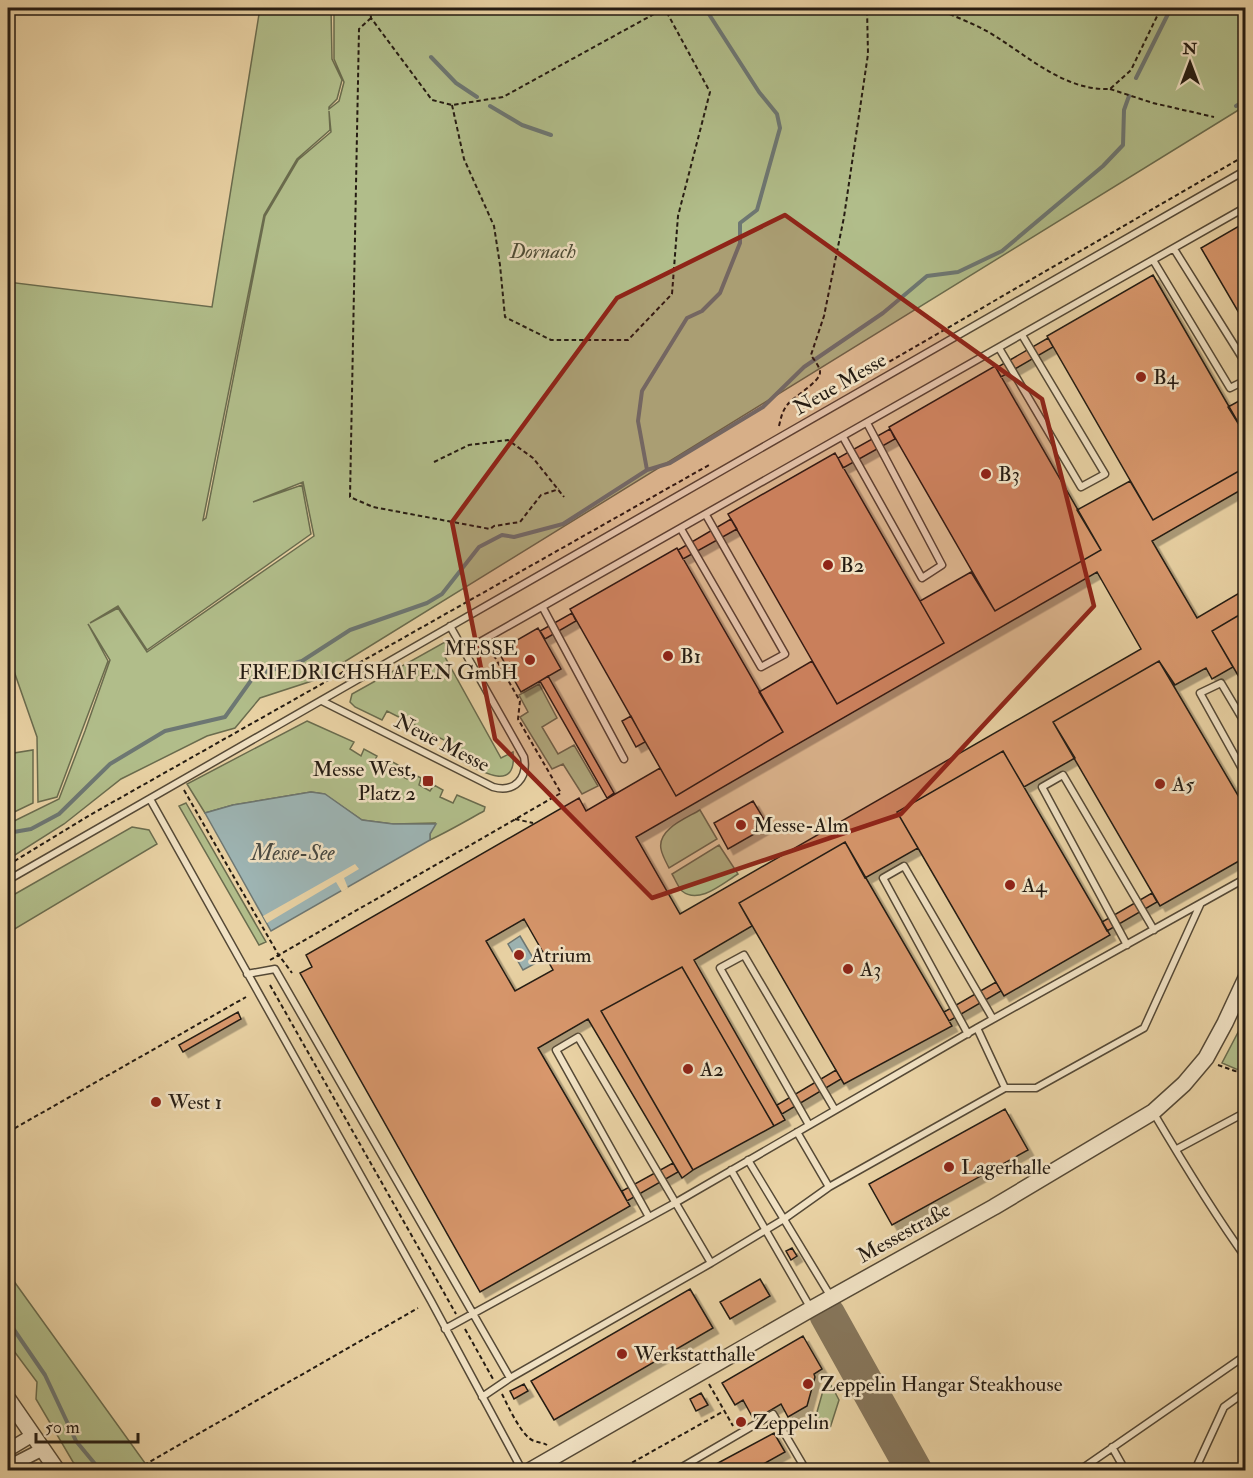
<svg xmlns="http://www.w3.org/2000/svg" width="1253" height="1478" font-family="'IM FELL Double Pica',serif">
<defs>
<filter id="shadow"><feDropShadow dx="5.5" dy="5.5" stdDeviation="0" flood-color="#0004"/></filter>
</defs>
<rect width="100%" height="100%" fill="#e9d2a4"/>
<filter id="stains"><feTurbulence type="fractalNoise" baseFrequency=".00333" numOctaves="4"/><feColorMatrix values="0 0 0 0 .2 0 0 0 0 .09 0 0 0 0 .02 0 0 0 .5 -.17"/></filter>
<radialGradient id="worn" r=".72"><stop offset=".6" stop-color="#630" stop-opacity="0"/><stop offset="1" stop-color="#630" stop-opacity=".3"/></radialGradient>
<path fill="#b1bd8a" stroke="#6a6c4e" stroke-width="1.5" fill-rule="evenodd" d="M260,8H331L332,59L342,80L337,99L329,107V109L339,101L344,82L334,59V8H1245V106L315,680L260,698L235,728L207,736L121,779L64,824L15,855H8V824L59,799L85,731L110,660L88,624L108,661L57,797L38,802L37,737L8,654V282L212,307ZM329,111L331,132L298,160L265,216L206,518L203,520L264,215L297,159L330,130ZM303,482L314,536L147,652L118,608L90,623L118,606L147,650L311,534L302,485L253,502Z
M445,642L449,643L454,652L445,657L501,758L513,752C518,798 472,766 452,756L456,746L387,711L382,720L355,707L350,702L352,694Z
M539,684L557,718L542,727L558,754L574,745L598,786L582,794L563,764L552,769L520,717L528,712L519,695Z
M307,721L354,742L350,749L361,756L364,749L377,756L374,762L385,767L389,760L400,766L396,773L407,779L411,773L421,778L419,785L430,791L434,785L443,790L440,797L453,803L457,795L485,807L484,811C466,821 449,831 430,840V834L435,823L393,824L362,820L324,794L311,792L233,805L205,813L187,784Z
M33,750V803L8,815V754Z
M186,803L266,942L259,945L179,806Z
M700,810L717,839L669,868C666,862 662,855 661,849C657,829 687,818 700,810Z
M132,827L149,830L157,844L8,933V898Z
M719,845L738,874C723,883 699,905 682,891C678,887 675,879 672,874Z
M1245,1019V1070L1236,1069L1222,1063Z
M8,1273L150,1470H82L73,1462L36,1399L37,1382L8,1343Z
M828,1379L839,1400L830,1428L818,1425L812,1416L817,1412L826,1380Z"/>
<path fill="#9db4b3" stroke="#6d7773" stroke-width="1.5" d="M311,792L325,794L362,820L393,824H436L430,834V840L271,931L205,813L233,805Z
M520,936L536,963L523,970L508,944Z"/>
<path fill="#e9d2a4" d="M355,864L359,869L344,878L348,888L342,892L336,882L267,923L263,916Z"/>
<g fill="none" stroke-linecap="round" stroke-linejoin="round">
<path stroke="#6d7773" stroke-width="4" d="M431,57L456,83L477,97
M1136,78L1171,8
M490,106L522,125L551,135
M1236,106L1246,100
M647,470L638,421L642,391L687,318L702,311L720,293L740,243V223L757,210L780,128L777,114L759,92L705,8
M8,833L31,829L59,814L110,764L165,731L225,717L255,675L302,661L350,630L427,603L442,594L479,547L502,535L514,537L563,524L647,470L670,463L763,407L804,367L883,313L927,276L958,272L1002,251L1103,166L1123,145L1124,110L1129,96
M8,1321L45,1375L76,1441L100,1470"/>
<path stroke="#86765b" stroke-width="36" d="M827,1314L914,1470"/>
</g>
<path fill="#d8976c" stroke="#241b12" stroke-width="1.5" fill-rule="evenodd" filter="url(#shadow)" d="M1246,222V325L1201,248Z
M1153,275L1246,436V467L1153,520L1047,336Z
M1048,338L1053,347L1001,377L996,368Z
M995,366L1101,550L995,611L889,427Z
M1246,397V436L1228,407Z
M890,429L895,439L843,468L838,458Z
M835,453L944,643L837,704L728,514Z
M1246,467V487L1152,541L1197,618L1246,589V611L1212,631L1233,667L1212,679L1206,668L1175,685L1159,661L1053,722L1075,758L1024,787L1003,751L897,812L918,848L865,878L845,842L739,903L752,926L694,960L785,1120L774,1126L682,967L601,1011L693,1170L682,1178L588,1019L538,1048L630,1206L480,1292L300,973L312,967L306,955L579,798L586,811L660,768L676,796L783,732L759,692L812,661L837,704L944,643L920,601L971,572L995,611L1101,550L1077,510L1130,481L1153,520ZM1097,572L1141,649L680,914L636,837ZM524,919L553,970L515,991L486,941Z
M731,519L737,529L683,559L678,550Z
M677,548L783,732L676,796L570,609Z
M1246,611V689L1212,631Z
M572,613L576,621L545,639L540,631Z
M538,628L561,669L521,692L498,651Z
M1159,661L1246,809V857L1160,906L1053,722Z
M548,676L614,793L607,798L540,681Z
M631,716L645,742L636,747L622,721Z
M1003,751L1110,935L1004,996L897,812Z
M753,801L768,826L728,849L714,823Z
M845,842L952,1026L844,1084L739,903Z
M1152,893L1157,902L1107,931L1102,922Z
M682,967L774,1126L693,1170L601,1011Z
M996,982L1001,991L949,1021L944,1012Z
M238,1012L241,1019L183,1052L179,1045Z
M836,1070L841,1079L782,1114L777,1105Z
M1005,1109L1028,1150L892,1225L869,1184Z
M673,1163L678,1172L627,1201L622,1191Z
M792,1248L797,1256L791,1260L786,1251Z
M760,1279L770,1296L730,1319L720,1302Z
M690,1289L713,1328L554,1420L531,1381Z
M803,1336L822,1369L814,1374L815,1377L807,1406L788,1417L781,1404L754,1420L743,1400L735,1405L722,1383Z
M524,1384L528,1391L514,1399L510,1391Z
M701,1393L708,1405L696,1411L690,1399Z
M774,1433L785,1452L756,1468L758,1470H705Z"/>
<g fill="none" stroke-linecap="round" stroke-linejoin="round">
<g stroke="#554936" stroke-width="9">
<path id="service" d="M1174,249L1246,364
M1153,260L1230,388L1246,380
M999,348L1081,487L1105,474L1022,335
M843,437L922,578L942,565L867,423
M681,529L761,667L785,654L706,515
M543,608L624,759
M464,651L1246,207
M322,701L493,787C515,793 528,778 524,757L450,626
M1246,725L1221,683L1200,693L1246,776
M150,799L431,1301L522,1470
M8,880L1246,170
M1127,945L1042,787L1063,775L1154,930
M247,974L275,969L510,1378L711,1263L784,1219L829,1187L1005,1088L977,1028
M968,1034L883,878L904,866L993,1019
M1005,1088H1036L1144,1028L1200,905
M1153,1112C1182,1161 1212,1211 1246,1258
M809,1125L720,968L744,955L835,1110
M797,1132L829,1187
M1177,1149L1246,1112
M748,1160L831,1297
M731,1170L810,1307
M649,1217L556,1050L578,1037L711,1263
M445,1329L675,1203L977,1028L1246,878
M482,1397L510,1378
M1112,1447L1125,1470
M677,1470L773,1414L806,1470
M1080,1470L1246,1355
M1195,1470L1224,1407L1242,1394"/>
</g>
<g stroke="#554936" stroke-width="15">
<path id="minor" d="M8,1450L33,1435
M8,1467L43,1449"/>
</g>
<g stroke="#554936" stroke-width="18">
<path id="tertiary" d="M8,1399L57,1470
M531,1470L811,1309L994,1207L1153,1112L1184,1084L1206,1058L1225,1023L1246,978"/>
</g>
<path stroke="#241b12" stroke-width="2" stroke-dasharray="4.5 3" stroke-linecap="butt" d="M370,8L371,18L432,100L452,105L503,97L665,8
M936,8C955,17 976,24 995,36C1030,58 1066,91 1110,89L1131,70L1161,8
M371,18L359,29L350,497L373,507L490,529L494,526L520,522L541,495L559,489
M1110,89L1153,103L1214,117
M452,105L464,159L494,226L500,265L505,317L551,340H628L672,294L678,216L710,92L665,9
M844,388L1246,155
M779,426C781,418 782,411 788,404C795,396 821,381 820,372C820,367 814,360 811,355L824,316L844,217L868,54L867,8
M434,462L469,445L508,440L533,458L564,497
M184,790L278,954L292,973
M515,819L533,823
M8,865L90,815L709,465
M270,960L561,793L518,719L520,701L489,647
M270,985L456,1314
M1218,1065L1235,1071L1246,1072
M8,1132L246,997
M465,1329L493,1379
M709,1384L733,1426
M502,1394C508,1406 522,1437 534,1441C539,1443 542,1442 547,1445
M144,1465L418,1308
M619,1470L724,1411"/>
<use href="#service" stroke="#f1e2c4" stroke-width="6"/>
<use href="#minor" stroke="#f1e2c4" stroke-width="12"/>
<use href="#tertiary" stroke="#f1e2c4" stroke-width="15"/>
</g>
<path fill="#8f2418" fill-opacity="0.2" stroke="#8f2418" stroke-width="4.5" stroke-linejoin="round" d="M785,215L1042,399L1094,606L901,814L652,898L495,739L452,522L617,298Z"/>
<g fill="#8f2418" stroke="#f1e2c4" stroke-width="2">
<circle cx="1141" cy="377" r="6"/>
<circle cx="986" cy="474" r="6"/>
<circle cx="828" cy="565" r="6"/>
<circle cx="668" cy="656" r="6"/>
<circle cx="530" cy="660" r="6"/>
<rect x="422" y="775" width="12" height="12" rx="3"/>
<circle cx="1160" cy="784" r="6"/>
<circle cx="741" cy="825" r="6"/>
<circle cx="1010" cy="885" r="6"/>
<circle cx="519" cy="955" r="6"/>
<circle cx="848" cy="969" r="6"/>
<circle cx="688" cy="1069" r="6"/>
<circle cx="156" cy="1102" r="6"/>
<circle cx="949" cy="1167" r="6"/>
<circle cx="622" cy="1354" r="6"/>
<circle cx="808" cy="1384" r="6"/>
<circle cx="741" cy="1422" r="6"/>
</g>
<g text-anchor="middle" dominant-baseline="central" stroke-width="5" stroke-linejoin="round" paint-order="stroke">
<g font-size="21" font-style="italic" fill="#4e4c36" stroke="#f1e2c4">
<text x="543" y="251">Dornach</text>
</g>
<g font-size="21" fill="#241b12" stroke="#f1e2c4" text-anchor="start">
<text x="1153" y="377">B4</text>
<text x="998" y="474">B3</text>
<text x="840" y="565">B2</text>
<text x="518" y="648" text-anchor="end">MESSE<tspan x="518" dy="24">FRIEDRICHSHAFEN GmbH</tspan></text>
<text x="680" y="656">B1</text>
<text x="416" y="769" text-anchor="end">Messe West,<tspan x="416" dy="24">Platz 2</tspan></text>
<text x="1172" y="784">A5</text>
<text x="753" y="825">Messe-Alm</text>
<text x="1022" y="885">A4</text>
<text x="531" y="955">Atrium</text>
<text x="860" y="969">A3</text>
<text x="700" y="1069">A2</text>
<text x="168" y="1102">West 1</text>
<text x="961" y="1167">Lagerhalle</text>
<text x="634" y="1354">Werkstatthalle</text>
<text x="820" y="1384">Zeppelin Hangar Steakhouse</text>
<text x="753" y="1422">Zeppelin</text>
</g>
<g font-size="21" fill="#241b12" stroke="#f1e2c4">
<text transform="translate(840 384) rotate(-30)">Neue Messe</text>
<text transform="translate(442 743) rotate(27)">Neue Messe</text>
<text transform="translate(904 1233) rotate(-29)">Messestraße</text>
</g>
<g font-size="22" font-style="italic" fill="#484942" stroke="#f1e2c4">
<text x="293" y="853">Messe-See</text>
</g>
</g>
<rect width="1253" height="1478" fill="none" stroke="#e9d2a4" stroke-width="30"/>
<rect x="9" y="9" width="1235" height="1460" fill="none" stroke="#241b12" stroke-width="3"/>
<rect x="15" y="15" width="1223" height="1448" fill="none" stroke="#241b12" stroke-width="1.5"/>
<g transform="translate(1190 63)" stroke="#f1e2c4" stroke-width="4.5" paint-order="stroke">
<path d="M0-4.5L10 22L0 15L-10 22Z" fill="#241b12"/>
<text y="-9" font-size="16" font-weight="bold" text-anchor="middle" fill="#241b12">N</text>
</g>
<path d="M36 1433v9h102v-9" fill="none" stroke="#241b12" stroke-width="3"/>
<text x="45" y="1433" font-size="18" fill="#241b12" stroke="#f1e2c4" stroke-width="4.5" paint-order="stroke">50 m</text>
<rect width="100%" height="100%" filter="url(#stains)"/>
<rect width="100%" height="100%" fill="url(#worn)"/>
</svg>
